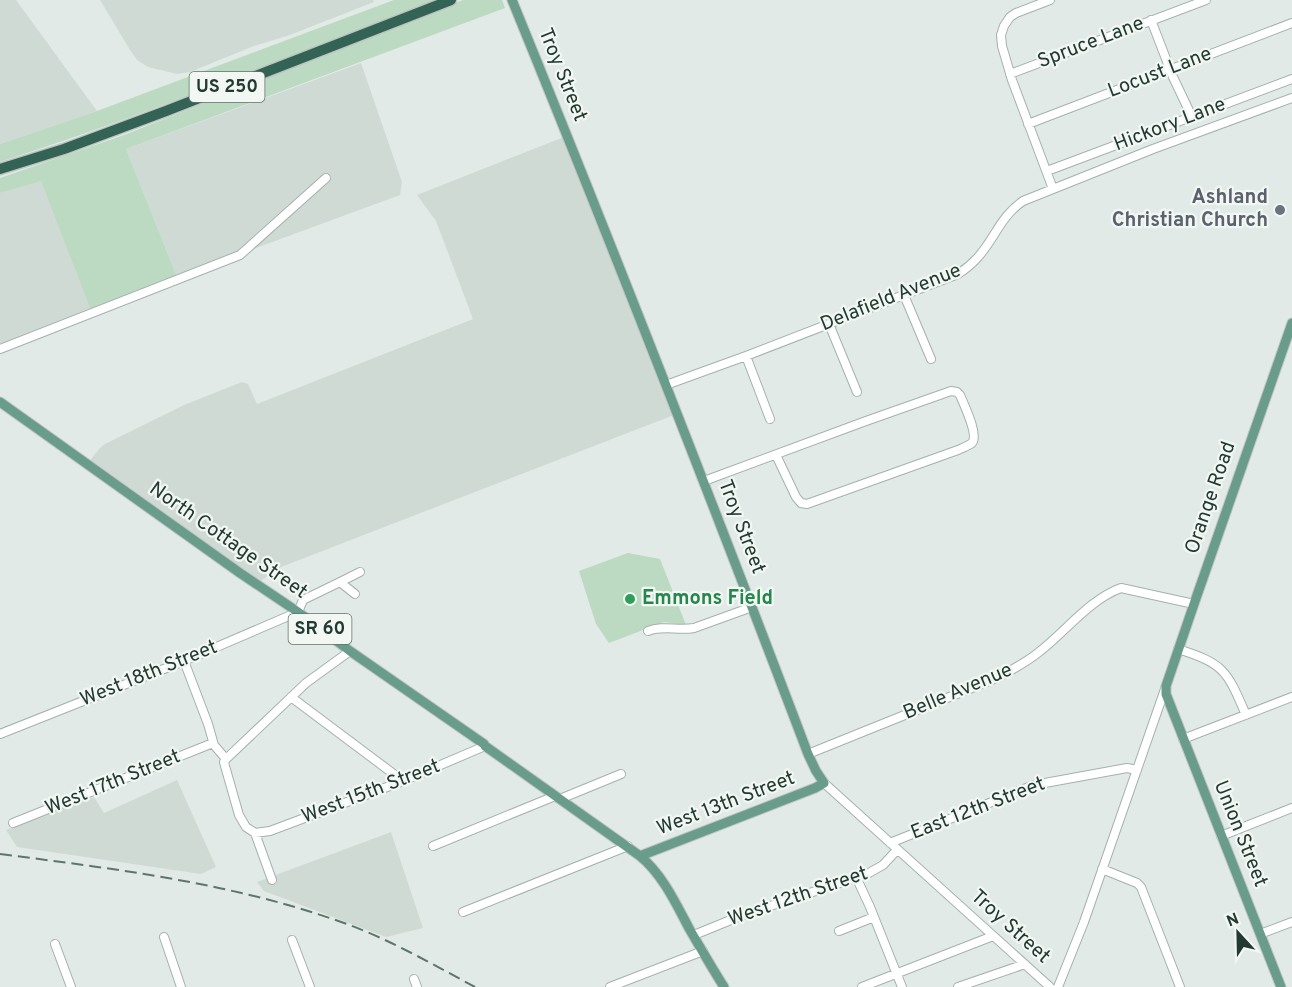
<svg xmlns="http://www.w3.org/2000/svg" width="1292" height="987" font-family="Overpass,sans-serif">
<rect width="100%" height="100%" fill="#e1eae6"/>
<path fill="#d0dad5" d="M0,0H16L97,111L0,144Z
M100,0H373L374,2L290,35L254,46L190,72L177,74L148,67L137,60L130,50Z
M361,63L402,182L400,195L177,277L126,149Z
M564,137L674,415L281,567L259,582L90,460L100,448L105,444L184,405L242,382L248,384L257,404L473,319L436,221L417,195Z
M41,180L91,311L0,346V193Z
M177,780L216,867L201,874L17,847L6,830L94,797L104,813Z
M391,832L423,928L386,937L264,891L257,882Z"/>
<path fill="#bcdac2" d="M394,0H436C292,56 147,114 0,162V144L97,111Z
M463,0H502L505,8L126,149L177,277L91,311L41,181L0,193V178L124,135Z
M628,553L660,559L686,625L664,622L609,643L596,624L579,571Z"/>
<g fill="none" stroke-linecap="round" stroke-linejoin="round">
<g stroke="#a4b2ac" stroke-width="10">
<path id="minor" d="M1050,0L1016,13L1010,17L1004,26L1001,35L1002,46L1012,80L1053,189
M1151,20L1173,77L1192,117
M1010,74L1206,0
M1028,124L1292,23
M1047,171L1292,79
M904,295L931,359
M829,324L857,392
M0,349L240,255L326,178
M746,356L770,419
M666,385L746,356L958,274C966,269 973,263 979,256C996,236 1001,216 1023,201L1153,149L1292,98
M704,481L866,421L951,391L957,392L960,395C964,405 979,435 972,443C968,446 962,448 958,450L807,504L801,503L796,497L776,455
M340,582L360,572
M648,631C663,625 678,631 694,628L752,607
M1178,649C1225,664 1227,671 1246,715
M184,661L208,724L214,745L226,759
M291,697L403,781
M0,734L184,661L298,612L303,600L340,582L355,594
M1183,739L1292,697
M808,754L999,677C1013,669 1027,662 1039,652C1065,632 1090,599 1121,588L1194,604
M226,759L306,683L350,651
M226,759L224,762L225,766L239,815L246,827L255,833L272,880
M824,783L1050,987
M560,799L621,774
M13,823L213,743
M255,833L270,831L403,781L485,746
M1221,836L1292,808
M890,843L1034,785L1127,768L1137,770
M433,846L555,796
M1102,869L1137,883L1141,887L1180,987
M857,879L870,907L902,987
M463,912L628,846
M839,931L874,917
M1260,934L1292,922
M694,935L743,915L867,874L883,865L897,850
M164,937L181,987
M292,940L310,987
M55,944L71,987
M414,979L417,987
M610,987L703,951
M862,987L993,936
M958,987L1025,964
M1058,987L1084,922L1165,689"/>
</g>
<g stroke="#bdc4c2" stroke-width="11">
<path id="major" d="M512,0C614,250 712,501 808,754L816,771L824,783L815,788L640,856
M0,402L240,573L298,612L350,651L484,744L485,746L640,856C663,875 676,904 690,930C701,949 712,968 724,987
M1281,987L1166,694V686L1194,604L1292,323"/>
</g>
<g stroke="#bdc4c2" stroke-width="13">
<path id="highway" d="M0,169L64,149L166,111L451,0"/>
</g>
<use href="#minor" stroke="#fff" stroke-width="8"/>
<use href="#major" stroke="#6a9c8c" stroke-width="9"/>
<use href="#highway" stroke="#326355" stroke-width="10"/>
<path stroke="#5e756d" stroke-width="2" stroke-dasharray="12 6" stroke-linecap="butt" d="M0,854C116,869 233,883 344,923C389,939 432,964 475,987"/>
</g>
<circle fill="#6b7280" stroke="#f2f7f4" stroke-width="2" cx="1280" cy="210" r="6"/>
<circle fill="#2e9e5b" stroke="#f2f7f4" stroke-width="2" cx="630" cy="599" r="6"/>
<g text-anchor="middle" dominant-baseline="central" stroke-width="4.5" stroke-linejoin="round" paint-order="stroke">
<g fill="#f2f7f4" stroke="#61736c" stroke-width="1.5">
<rect x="189.5" y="72" width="75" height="30" rx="4.5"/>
<rect x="288.5" y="614" width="63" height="30" rx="4.5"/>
</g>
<g font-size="18" font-weight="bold" fill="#233a32">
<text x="227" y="87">US 250</text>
<text x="320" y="629">SR 60</text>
</g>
<g font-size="20" fill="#233a32" stroke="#f2f7f4">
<text transform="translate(1091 43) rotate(-21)">Spruce Lane</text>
<text transform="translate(1160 73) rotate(-21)">Locust Lane</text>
<text transform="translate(562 75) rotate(68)">Troy Street</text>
<text transform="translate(1170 125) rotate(-21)">Hickory Lane</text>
<text transform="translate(891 298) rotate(-22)">Delafield Avenue</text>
<text transform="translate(1211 498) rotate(-71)">Orange Road</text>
<text transform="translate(741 527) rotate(69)">Troy Street</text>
<text transform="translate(228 541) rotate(35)">North Cottage Street</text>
<text transform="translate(149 674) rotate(-22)">West 18th Street</text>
<text transform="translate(958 692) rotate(-23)">Belle Avenue</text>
<text transform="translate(113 783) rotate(-22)">West 17th Street</text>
<text transform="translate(371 792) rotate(-21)">West 15th Street</text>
<text transform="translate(726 804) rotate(-21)">West 13th Street</text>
<text transform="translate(978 809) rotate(-21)">East 12th Street</text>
<text transform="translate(1240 834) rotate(68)">Union Street</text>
<text transform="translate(798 897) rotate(-19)">West 12th Street</text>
<text transform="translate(1010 927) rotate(42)">Troy Street</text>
</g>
<g font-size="20" font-weight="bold" fill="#5b616d" stroke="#f2f7f4" text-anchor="end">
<text x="1268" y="198">Ashland<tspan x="1268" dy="23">Christian Church</tspan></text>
</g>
<g font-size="20" font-weight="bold" fill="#27864d" stroke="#f2f7f4" text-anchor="start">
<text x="642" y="599">Emmons Field</text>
</g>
</g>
<g transform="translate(1238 933) rotate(338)" stroke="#f2f7f4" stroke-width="4.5" paint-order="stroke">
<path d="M0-4.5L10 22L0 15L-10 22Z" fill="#233a32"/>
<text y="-9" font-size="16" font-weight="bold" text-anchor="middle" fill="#233a32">N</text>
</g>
</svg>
